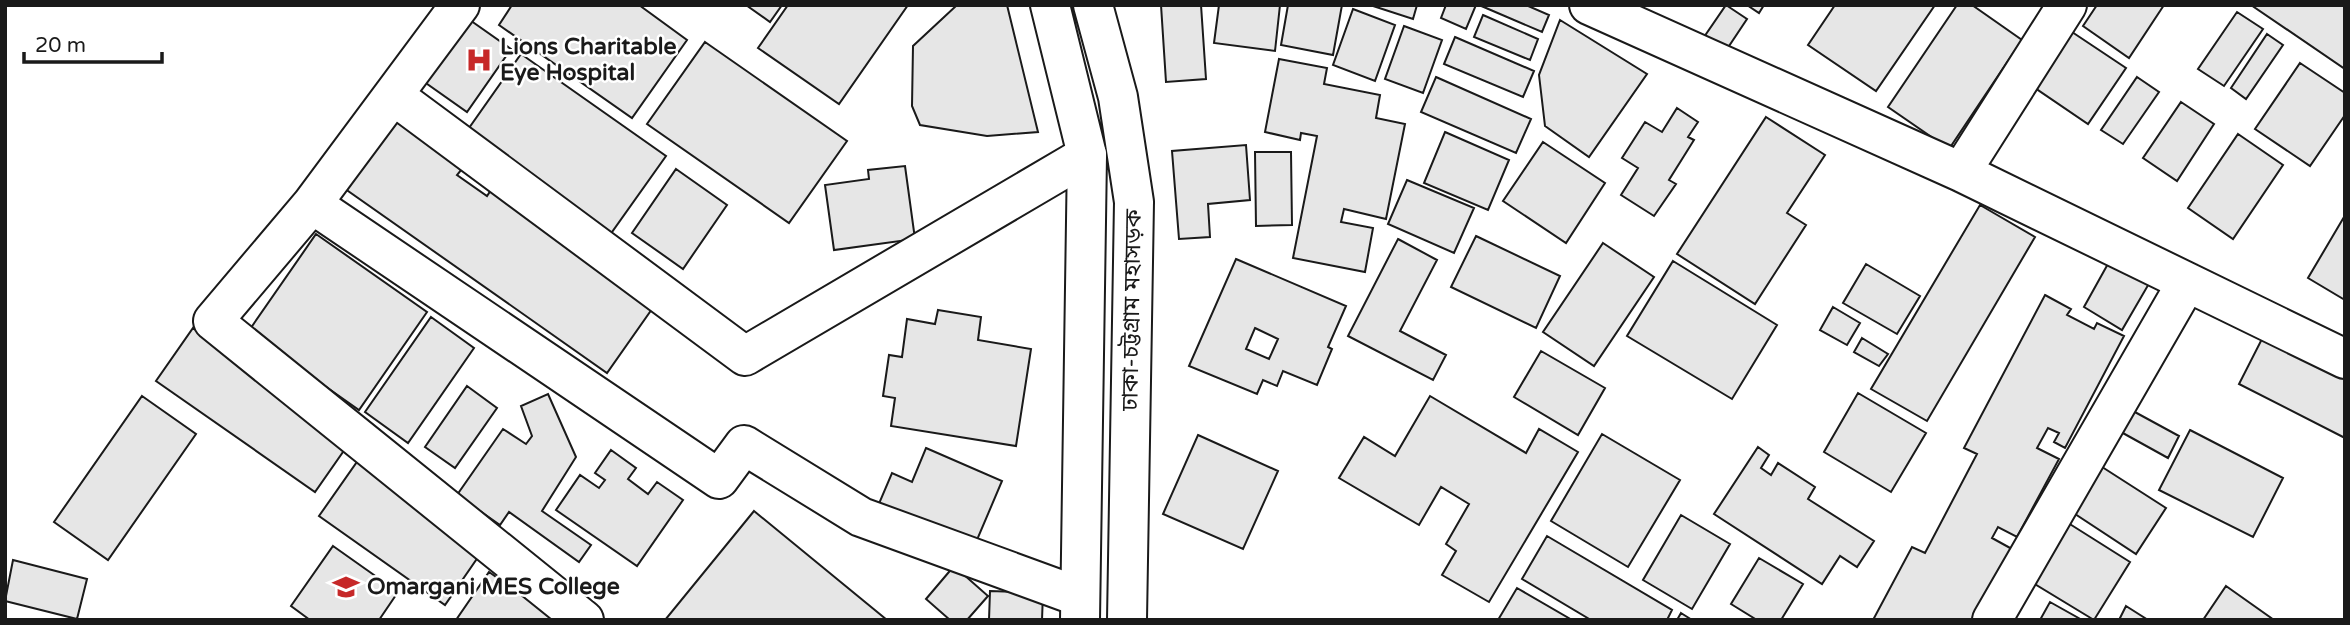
<svg xmlns="http://www.w3.org/2000/svg" width="2350" height="625" font-family="'Varela Round','Noto Sans Bengali',sans-serif">
<rect width="100%" height="100%" fill="#fff"/>
<path fill="#e6e6e6" stroke="#1a1a1a" stroke-width="2" fill-rule="evenodd" d="M512,5H639L687,40L632,118L499,25Z
M746,5H782L770,22Z
M788,5H908L839,104L758,48Z
M957,5H1007L1038,132L987,136L920,125L912,106L913,46Z
M1161,5H1201L1206,79L1166,82Z
M1219,5H1280L1275,51L1214,43Z
M1288,5H1342L1333,55L1281,45Z
M1370,5H1417L1413,19Z
M1446,5H1476L1466,29L1441,18Z
M1479,5H1526L1549,15L1542,32Z
M1726,5L1747,19L1723,55L1702,40Z
M1747,5H1764L1759,13Z
M1835,5H1935L1876,91L1808,45Z
M1957,5H1972L2022,40L1949,149L1888,107Z
M2097,5H2164L2129,58L2083,26Z
M2251,5H2345V69Z
M1353,9L1395,25L1375,81L1333,65Z
M2237,12L2263,29L2224,86L2198,69Z
M1483,15L1538,39L1530,60L1474,37Z
M467,18L511,49L467,112L423,81Z
M1560,20L1647,74L1589,157L1545,126L1539,75Z
M1404,26L1442,40L1423,93L1385,79Z
M2063,26L2126,68L2088,124L2026,82Z
M2267,34L2283,45L2246,99L2231,88Z
M1455,37L1534,71L1523,97L1444,64Z
M705,42L847,141L789,223L647,124Z
M521,54L666,156L607,239L462,138Z
M1279,59L1327,68L1324,84L1380,95L1376,118L1405,124L1386,219L1344,209L1341,222L1373,228L1365,272L1293,258L1317,136L1301,133L1300,140L1265,132Z
M2300,63L2345,93V115L2310,166L2255,129Z
M1436,77L1531,119L1516,153L1421,112Z
M2137,77L2159,92L2123,144L2101,130Z
M2181,102L2214,124L2177,181L2143,158Z
M1677,108L1698,122L1688,137L1694,140L1669,180L1676,184L1654,216L1621,195L1638,168L1622,158L1645,122L1662,132Z
M393,113L466,164L457,175L487,196L495,184L659,299L607,373L341,186Z
M1766,117L1825,155L1787,213L1806,225L1755,304L1677,254Z
M1445,132L1509,160L1488,210L1424,183Z
M2238,134L2283,165L2233,239L2188,208Z
M1543,142L1605,183L1566,243L1503,201Z
M1246,145L1250,200L1208,204L1210,237L1179,239L1172,151Z
M1255,152H1291L1292,225L1256,226Z
M905,166L915,239L834,250L825,185L869,179L868,170Z
M676,169L727,205L683,269L632,233Z
M1407,180L1474,208L1454,253L1388,224Z
M1980,205L2035,237L1927,421L1871,389Z
M2344,217H2345V300L2308,278Z
M316,234L427,312L359,410L248,332Z
M1476,236L1560,276L1536,328L1451,287Z
M1398,239L1437,260L1400,331L1446,355L1433,380L1348,336Z
M1603,243L1654,277L1594,366L1543,332Z
M2114,253L2154,275L2122,330L2084,307Z
M1236,259L1346,306L1328,347L1332,349L1317,385L1283,371L1277,386L1263,380L1257,394L1189,366ZM1255,328L1278,339L1269,359L1246,349Z
M1673,261L1777,325L1732,399L1627,336Z
M1866,264L1920,296L1897,334L1843,303Z
M2045,295L2071,309L2067,315L2094,329L2097,323L2124,336L2065,448L2054,442L2059,433L2048,428L2037,448L2059,459L2017,537L1998,527L1992,538L2012,549L1974,620H1873L1912,547L1925,553L1977,454L1964,448Z
M1833,307L1860,323L1847,345L1820,330Z
M938,310L981,317L978,340L1031,349L1016,446L891,426L895,398L883,396L889,355L902,357L907,319L935,324Z
M431,317L474,348L408,443L365,412Z
M193,328L352,439L315,492L156,381Z
M2266,331L2345,367V438L2239,384Z
M1862,338L1888,354L1879,366L1854,352Z
M1541,351L1605,388L1578,435L1514,397Z
M467,386L497,408L455,468L425,447Z
M1858,393L1926,433L1891,492L1824,452Z
M548,394L576,457L542,511L591,545L579,562L509,512L500,525L457,495L503,429L526,444L532,436L521,406Z
M142,396L196,434L108,560L54,522Z
M1430,396L1526,453L1539,429L1578,452L1489,602L1442,575L1456,551L1446,544L1469,504L1441,487L1419,525L1339,478L1364,437L1395,456Z
M2133,411L2179,436L2168,458L2121,432Z
M2190,430L2283,478L2253,537L2159,490Z
M1602,434L1680,480L1628,567L1551,521Z
M1198,435L1278,471L1243,549L1163,514Z
M1758,447L1769,455L1761,468L1771,475L1778,463L1815,487L1808,499L1874,541L1857,567L1840,556L1822,584L1714,514Z
M926,448L1002,481L971,554L875,513L892,473L912,482Z
M611,450L636,468L628,479L648,494L657,482L683,500L637,566L556,510L580,475L599,488L605,480L595,473Z
M359,459L485,547L445,605L319,516Z
M2099,465L2166,508L2136,554L2069,510Z
M754,511L887,620H665Z
M1681,515L1730,544L1692,609L1643,580Z
M2065,521L2130,562L2094,620L2028,580Z
M1547,536L1672,610L1667,620H1591L1522,579Z
M333,546L398,592L379,620H310L291,606Z
M1759,558L1803,584L1781,620H1757L1731,604Z
M13,560L87,579L77,619L5,601Z
M954,566L988,596L967,620H950L926,599Z
M489,572L557,620H456Z
M2226,586L2274,620H2203Z
M1517,588L1572,620H1498Z
M990,591L1043,593L1042,620H989Z
M2050,602L2082,620H2040Z
M2126,606L2148,620H2119Z
M1681,613L1692,620H1677Z"/>
<g fill="none" stroke-linecap="round" stroke-linejoin="round">
<g stroke="#1a1a1a" stroke-width="42">
<path id="minor" d="M460,5L312,204L213,321L584,620
M1589,5L1961,172L2345,359
M393,95L745,356L1087,155
M1961,172L2067,5
M312,204L719,479L744,445L861,517L1080,597
M1992,620L2187,282"/>
</g>
<g stroke="#1a1a1a" stroke-width="42">
<path id="highway" d="M1050,5L1087,155L1080,620
M1093,5L1118,97L1134,202L1127,620"/>
</g>
<use href="#minor" stroke="#fff" stroke-width="38"/>
<use href="#highway" stroke="#fff" stroke-width="38"/>
</g>
<defs>
<g id="hospital-bare" transform="scale(2.1)"><path d="M-5-5h3v3.5h4V-5h3V5h-3V1.5h-4V5h-3Z" fill="#c62828" stroke="#fff" stroke-width="2.5" paint-order="stroke"/></g>
<g id="university-bare" transform="scale(2.1)"><path d="M0-5L7-2L0 1L-7-2ZM-4 1L0 2.5L4 1V4Q0 6-4 4Z" fill="#c62828" stroke="#fff" stroke-width="2.5" paint-order="stroke"/></g>
</defs>
<g fill-rule="evenodd">
<use href="#hospital-bare" x="479" y="60"/>
<use href="#university-bare" x="346" y="587"/>
</g>
<g text-anchor="middle" dominant-baseline="central" stroke-width="5" stroke-linejoin="round" paint-order="stroke">
<g font-size="23" font-weight="bold" fill="#1a1a1a" stroke="#fff" text-anchor="start">
<text x="500" y="47">Lions Charitable<tspan x="500" dy="26">Eye Hospital</tspan></text>
<text x="367" y="587">Omargani MES College</text>
</g>
<g font-size="23" fill="#1a1a1a" stroke="#fff">
<text transform="translate(1132 310) rotate(-89)">ঢাকা-চট্টগ্রাম মহাসড়ক</text>
</g>
</g>
<rect width="2350" height="625" fill="none" stroke="#1a1a1a" stroke-width="14"/>
<path d="M24 52v10h138v-10" fill="none" stroke="#1a1a1a" stroke-width="3.5"/>
<text x="35" y="52" font-size="21" fill="#1a1a1a" stroke="#ffffff" stroke-width="5" paint-order="stroke">20 m</text>
</svg>
